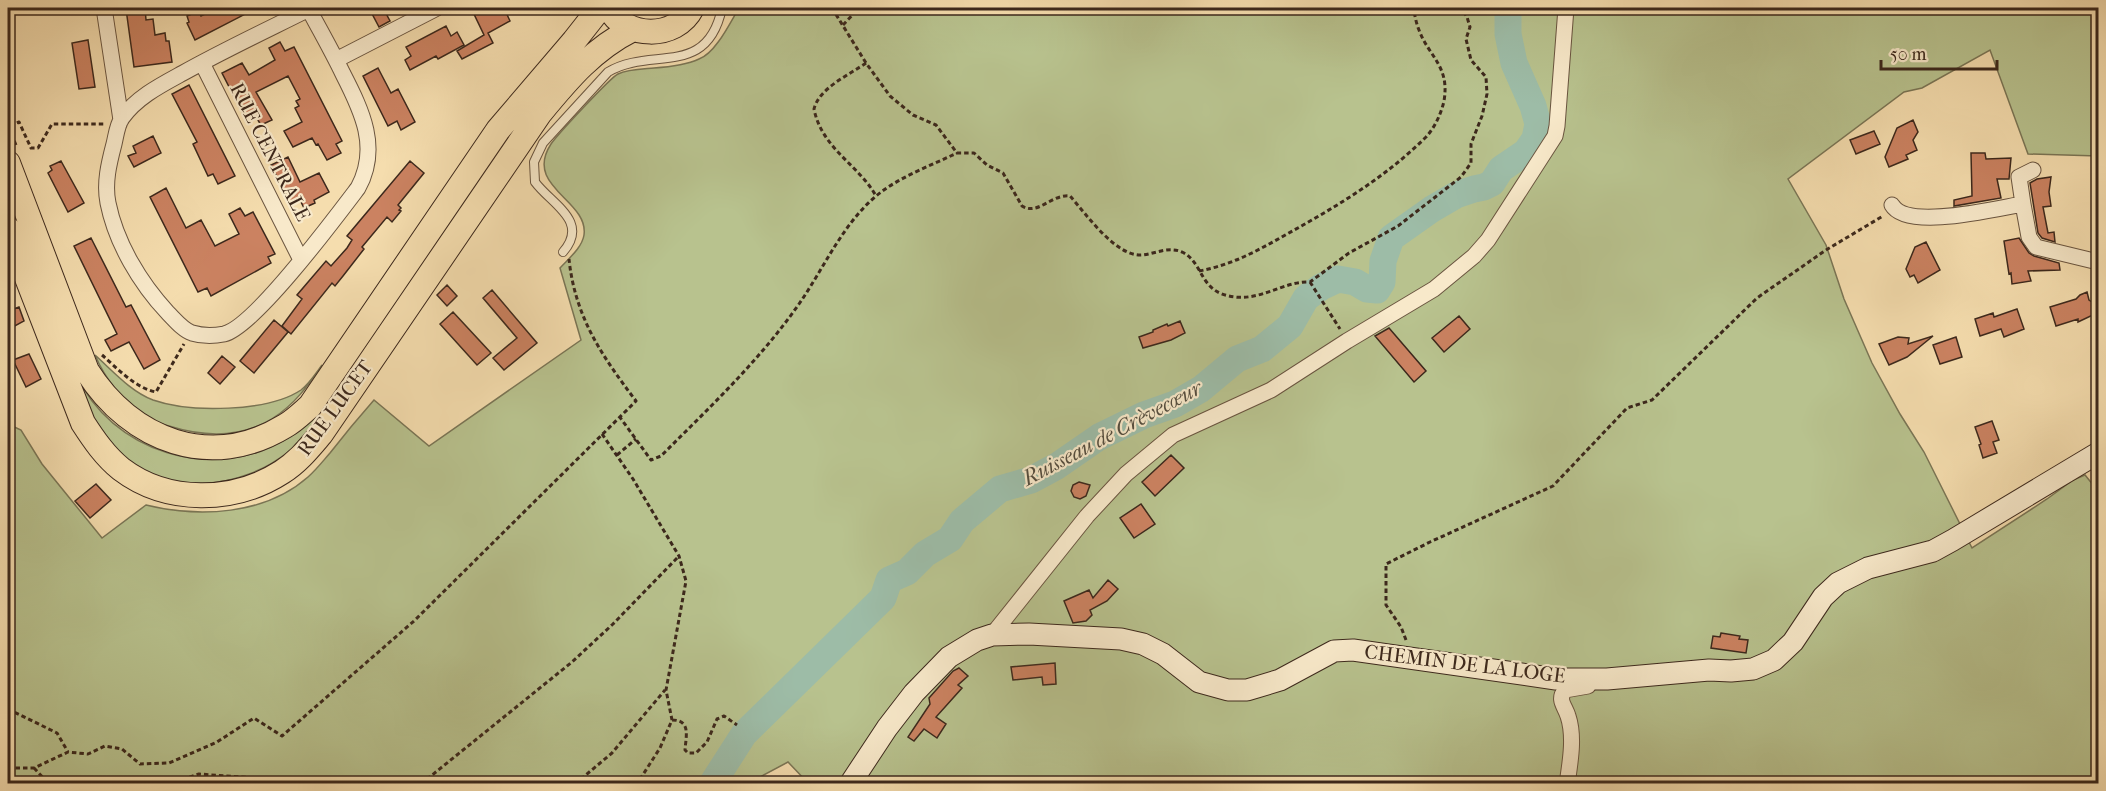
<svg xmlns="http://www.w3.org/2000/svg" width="2106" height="791" font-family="'IM FELL French Canon',serif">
<rect width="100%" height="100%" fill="#f5ddae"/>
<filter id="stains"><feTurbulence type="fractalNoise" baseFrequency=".00333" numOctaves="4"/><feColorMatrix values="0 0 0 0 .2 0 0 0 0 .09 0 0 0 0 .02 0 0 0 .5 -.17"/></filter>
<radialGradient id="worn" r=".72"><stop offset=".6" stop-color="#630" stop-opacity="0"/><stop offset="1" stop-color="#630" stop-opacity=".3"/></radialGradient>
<path fill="#b8c28e" stroke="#7a7555" stroke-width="1.5" d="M735,8H2098V156L2028,154L1990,50L1922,88L1904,92L1788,179L1826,245L1844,299L1872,363L1900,414L1924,452L1972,548L2047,499L2073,480L2085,475L2098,491V783L809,784L788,762L747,784H8V424L21,430L42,464L102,538L146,505C199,518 265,515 308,477C316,470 323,461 330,453C344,435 359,417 374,400L429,446L581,340L560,268C568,259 582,248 584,235C589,200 523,187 551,144C558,134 610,78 618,74C628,69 643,69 654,68C669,67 686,65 699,59C714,54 728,27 736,13Z
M95,355C113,371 130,391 153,400C190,413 268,412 301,390C309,384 316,373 322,365C307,387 295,404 272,419C240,438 204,437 169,426C161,424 151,421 144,416C123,401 105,379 95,355Z
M76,374C111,452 213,484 286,439C301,430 313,417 324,406L326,407C316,423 303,441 288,452C242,489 169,497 122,457C118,453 115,447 111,442C105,434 96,426 92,417C85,403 81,388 76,374Z"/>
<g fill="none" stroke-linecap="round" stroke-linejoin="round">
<path stroke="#9dbca7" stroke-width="27" d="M712,784L744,734L883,598L889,580L907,572L925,554L950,539L962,521L1000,489L1031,480L1057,466L1099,437L1144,415L1175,404L1201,389L1237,359L1262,349L1290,326L1306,298L1321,287L1338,279L1355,282L1367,289L1377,290L1382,282L1383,261L1391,238L1432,209L1456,195L1474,189L1484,187L1492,183L1501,169L1526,152L1535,139L1538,124L1533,106L1514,63L1508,34V8"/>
</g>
<path fill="#cb8261" stroke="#3c281c" stroke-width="1.5" d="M145,8L146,20L153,19L155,35L165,33L166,41H169L172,62L134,67L126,9Z
M218,8H257L195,40L187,23L189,22L187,16L199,11L201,16Z
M369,8H383L390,21L379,27Z
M482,8H504L510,21L488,33L493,43L462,59L457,51L484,35L473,12Z
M446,26L451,36L457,32L464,45L438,59L436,56L410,70L405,60L411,56L406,47Z
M88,40L95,87L79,89L72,43Z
M280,42L285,51L294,47L342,141L336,144L341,153L327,160L318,144L316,145L312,138L293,147L284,131L302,122L295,108L299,106L296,101L300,99L288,76L256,92L272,120L261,125L256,117L247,122L222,73L242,63L249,75L275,60L269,48Z
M378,68L391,93L398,89L415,122L401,130L397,121L388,126L363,76Z
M189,85L235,176L218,184L213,174L208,176L193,144L197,142L172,94Z
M1913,120L1918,132L1913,140L1917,150L1906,155L1908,159L1889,167L1885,157L1897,128Z
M1874,131L1880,144L1856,154L1850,140Z
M153,136L161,153L134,167L128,156L136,153L133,146Z
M1971,153H1985L1986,159L2011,158L2009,179H1997L2001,198L1954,206V200L1972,196Z
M288,157L300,182L319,173L329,192L314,200L315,203L304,208L300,200L291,204L271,165Z
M61,161L84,203L68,212L48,173L52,170L50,166Z
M410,161L424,173L398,205L401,208L399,210L401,211L392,222L387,217L362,247L364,249L343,276L335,286L332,283L291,334L282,326L302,299L297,295L326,261L331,266L347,248L352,240L347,236Z
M2051,177L2049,192L2051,206L2043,207L2048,233L2054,232L2055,242L2042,238L2038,233L2030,183L2037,179Z
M166,188L186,228L201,220L215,246L239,234L229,214L240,208L245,216L253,212L275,254L268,257L271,263L211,296L207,288L198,292L150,197Z
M91,238L126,307L131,305L160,360L144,369L129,342L111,351L105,340L117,334L74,246Z
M2019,238L2029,253L2034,256L2059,263L2060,270L2028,271L2031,281L2012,284L2011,273L2009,274L2004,241Z
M1926,242L1940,270L1918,283L1914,275L1910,277L1906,269L1915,247Z
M447,285L457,296L447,306L437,295Z
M492,290L537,343L504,370L493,358L517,338L483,298Z
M2087,292L2089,300L2098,306L2095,314L2078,322V319L2056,326L2050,307L2076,299L2080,295Z
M19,307L24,321L13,327L8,311Z
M2017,309L2024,329L2004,337L2001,329L1980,336L1975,319L1993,313L1994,317Z
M453,312L491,353L477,365L440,324Z
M1459,316L1470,329L1444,352L1432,338Z
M274,320L288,332L254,373L240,361Z
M1180,321L1185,333L1171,340L1143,348L1139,337L1153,332V330L1167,324L1168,326Z
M1389,328L1426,371L1414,382L1375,336Z
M1933,336L1907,357L1889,365L1879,344L1898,337L1909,338L1908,344Z
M1956,337L1962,357L1940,364L1933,345Z
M29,354L41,379L26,387L13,360Z
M222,356L235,367L220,384L208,373Z
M1992,421L1999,440L1993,442L1997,453L1983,458L1979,445L1981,444L1975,427Z
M1171,455L1184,468L1155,496L1142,482Z
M1079,482L1090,485L1086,496L1080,499L1074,497L1071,491L1073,485Z
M96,484L111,500L90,518L75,501Z
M1141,504L1155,524L1134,538L1120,518Z
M1108,580L1118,589L1107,601L1090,610L1092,615L1086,621L1073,623L1064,601L1089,590L1093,598Z
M1721,633L1740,636L1739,639L1748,640L1746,653L1711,648L1713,636L1720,637Z
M1055,663L1056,684L1043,685L1042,677L1013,680L1011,667Z
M959,668L968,676L958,685L962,688L936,717L946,724L937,738L924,729L914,741L908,737L930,704L929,698L953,671Z"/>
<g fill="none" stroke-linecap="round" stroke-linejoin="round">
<g stroke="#6a5540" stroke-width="10">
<path id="lane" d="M563,252C590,221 551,204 535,182L534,162L543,143L608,72C651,46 707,79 722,8"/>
</g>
<g stroke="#6a5540" stroke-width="17">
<path id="street" d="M104,8L121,120
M308,8C320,30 332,51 343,74C362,111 380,148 358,188C336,217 254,327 224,334C214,336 202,336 192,333C183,330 175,320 168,313C140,283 116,243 108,203C104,183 109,163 114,144C116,136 117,125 122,118C137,97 161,85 183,73C224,50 267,30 309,9
M336,60L437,8
M202,63L301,260
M2023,204L2019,177L2033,170
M1892,205C1907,231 1998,208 2023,204L2029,237L2036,247L2098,262
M992,635L1087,516L1126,474L1173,435L1271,390L1347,341L1434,289L1474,256L1488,240L1555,136L1557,126L1566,8
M1567,784C1570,763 1575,737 1568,716C1565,706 1557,700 1565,690L1588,686"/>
</g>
<g stroke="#3c281c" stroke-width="23">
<path id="secondary" d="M850,784L887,728L914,693L949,657L977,640L992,635L1029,634L1121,639L1143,644L1163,654L1199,682L1228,690H1247L1280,680L1334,651L1353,650L1556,679H1607L1709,670L1731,671L1753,669L1774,660L1793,642L1823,597L1838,583L1868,568L1933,551L1953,540L2098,453"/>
</g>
<g stroke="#3c281c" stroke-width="26">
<path id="primary" d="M609,8C625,39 676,40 692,8
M8,163L87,371C131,441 211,471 285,426C294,421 302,413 310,406L498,130L574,41L600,8
M8,229L83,423C94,440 105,456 121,469C167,504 234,503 282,472C298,462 309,448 321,434L540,113C568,79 593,49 633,29"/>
</g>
<path stroke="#3c281c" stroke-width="3" stroke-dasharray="4.5 3" stroke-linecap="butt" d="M832,8L866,63L890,96L913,115L936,125L957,153H974L987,165L1003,173L1022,206C1038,216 1051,194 1070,196C1087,215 1116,257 1142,255C1155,254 1168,246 1182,252C1205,263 1198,293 1235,297C1263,300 1284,281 1310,282L1349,253L1398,226L1461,177L1471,163V144L1482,116L1487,94L1486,77L1471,60L1466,39L1470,27L1467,17L1461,8
M843,25L859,8
M866,63C849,75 819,88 814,109C822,149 859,165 876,196
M16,145L8,126L19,122L31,148H38L52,124H105
M1199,271C1232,265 1259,250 1287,234C1336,207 1386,177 1426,137C1435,127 1441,114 1444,101C1450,66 1429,57 1419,30C1416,23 1415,15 1413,8
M1310,282L1340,329
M102,355C117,368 135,388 156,392L184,344
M619,416L651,460L661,456C709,408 760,360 799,304C824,268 842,225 876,196C899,177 930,166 957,153
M602,434L633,479L679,556L686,581L666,690L672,720L660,748L637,784
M617,455L636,439
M1406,640L1401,627L1386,605V564L1430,542L1553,486L1627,408L1652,400L1757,298L1826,250L1883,216
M8,709L57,733L68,752
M672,720C691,720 686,736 685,750L688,753H696L707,742L717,719L724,716L737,725
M8,768H34L68,752L88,754L105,746L122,749L140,764L169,763L217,742L254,718L282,736L414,621L636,401C602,356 575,317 569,259
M34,768L49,784
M168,784L199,774L339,784
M421,784L572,662L613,624L679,556
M575,784L612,753L665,690"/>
<use href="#lane" stroke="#f8e9ca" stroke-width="8"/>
<use href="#street" stroke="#f8e9ca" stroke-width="15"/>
<use href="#secondary" stroke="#f8e9ca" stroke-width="21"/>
<use href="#primary" stroke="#f5ddae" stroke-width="24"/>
</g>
<g text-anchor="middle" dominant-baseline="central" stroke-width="4.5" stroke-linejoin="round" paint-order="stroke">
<g font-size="20" fill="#3c281c" stroke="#f8e9ca">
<text transform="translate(270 152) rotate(63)">RUE CENTRALE</text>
<text transform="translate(335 408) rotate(-54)">RUE LUCET</text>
<text transform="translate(1465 664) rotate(7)">CHEMIN DE LA LOGE</text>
</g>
<g font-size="21" font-style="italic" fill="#544d3f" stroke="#f8e9ca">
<text transform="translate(1112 433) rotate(-28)">Ruisseau de Crèvecœur</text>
</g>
</g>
<rect width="2106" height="791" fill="none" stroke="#f5ddae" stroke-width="30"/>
<rect x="9" y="9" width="2088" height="773" fill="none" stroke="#3c281c" stroke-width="3"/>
<rect x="15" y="15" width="2076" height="761" fill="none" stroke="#3c281c" stroke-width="1.5"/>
<path d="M1881 60v9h116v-9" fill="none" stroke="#3c281c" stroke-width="3"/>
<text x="1890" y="60" font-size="18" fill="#3c281c" stroke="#f8e9ca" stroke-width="4.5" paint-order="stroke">50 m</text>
<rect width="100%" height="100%" filter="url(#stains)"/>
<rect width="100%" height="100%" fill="url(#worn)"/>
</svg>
